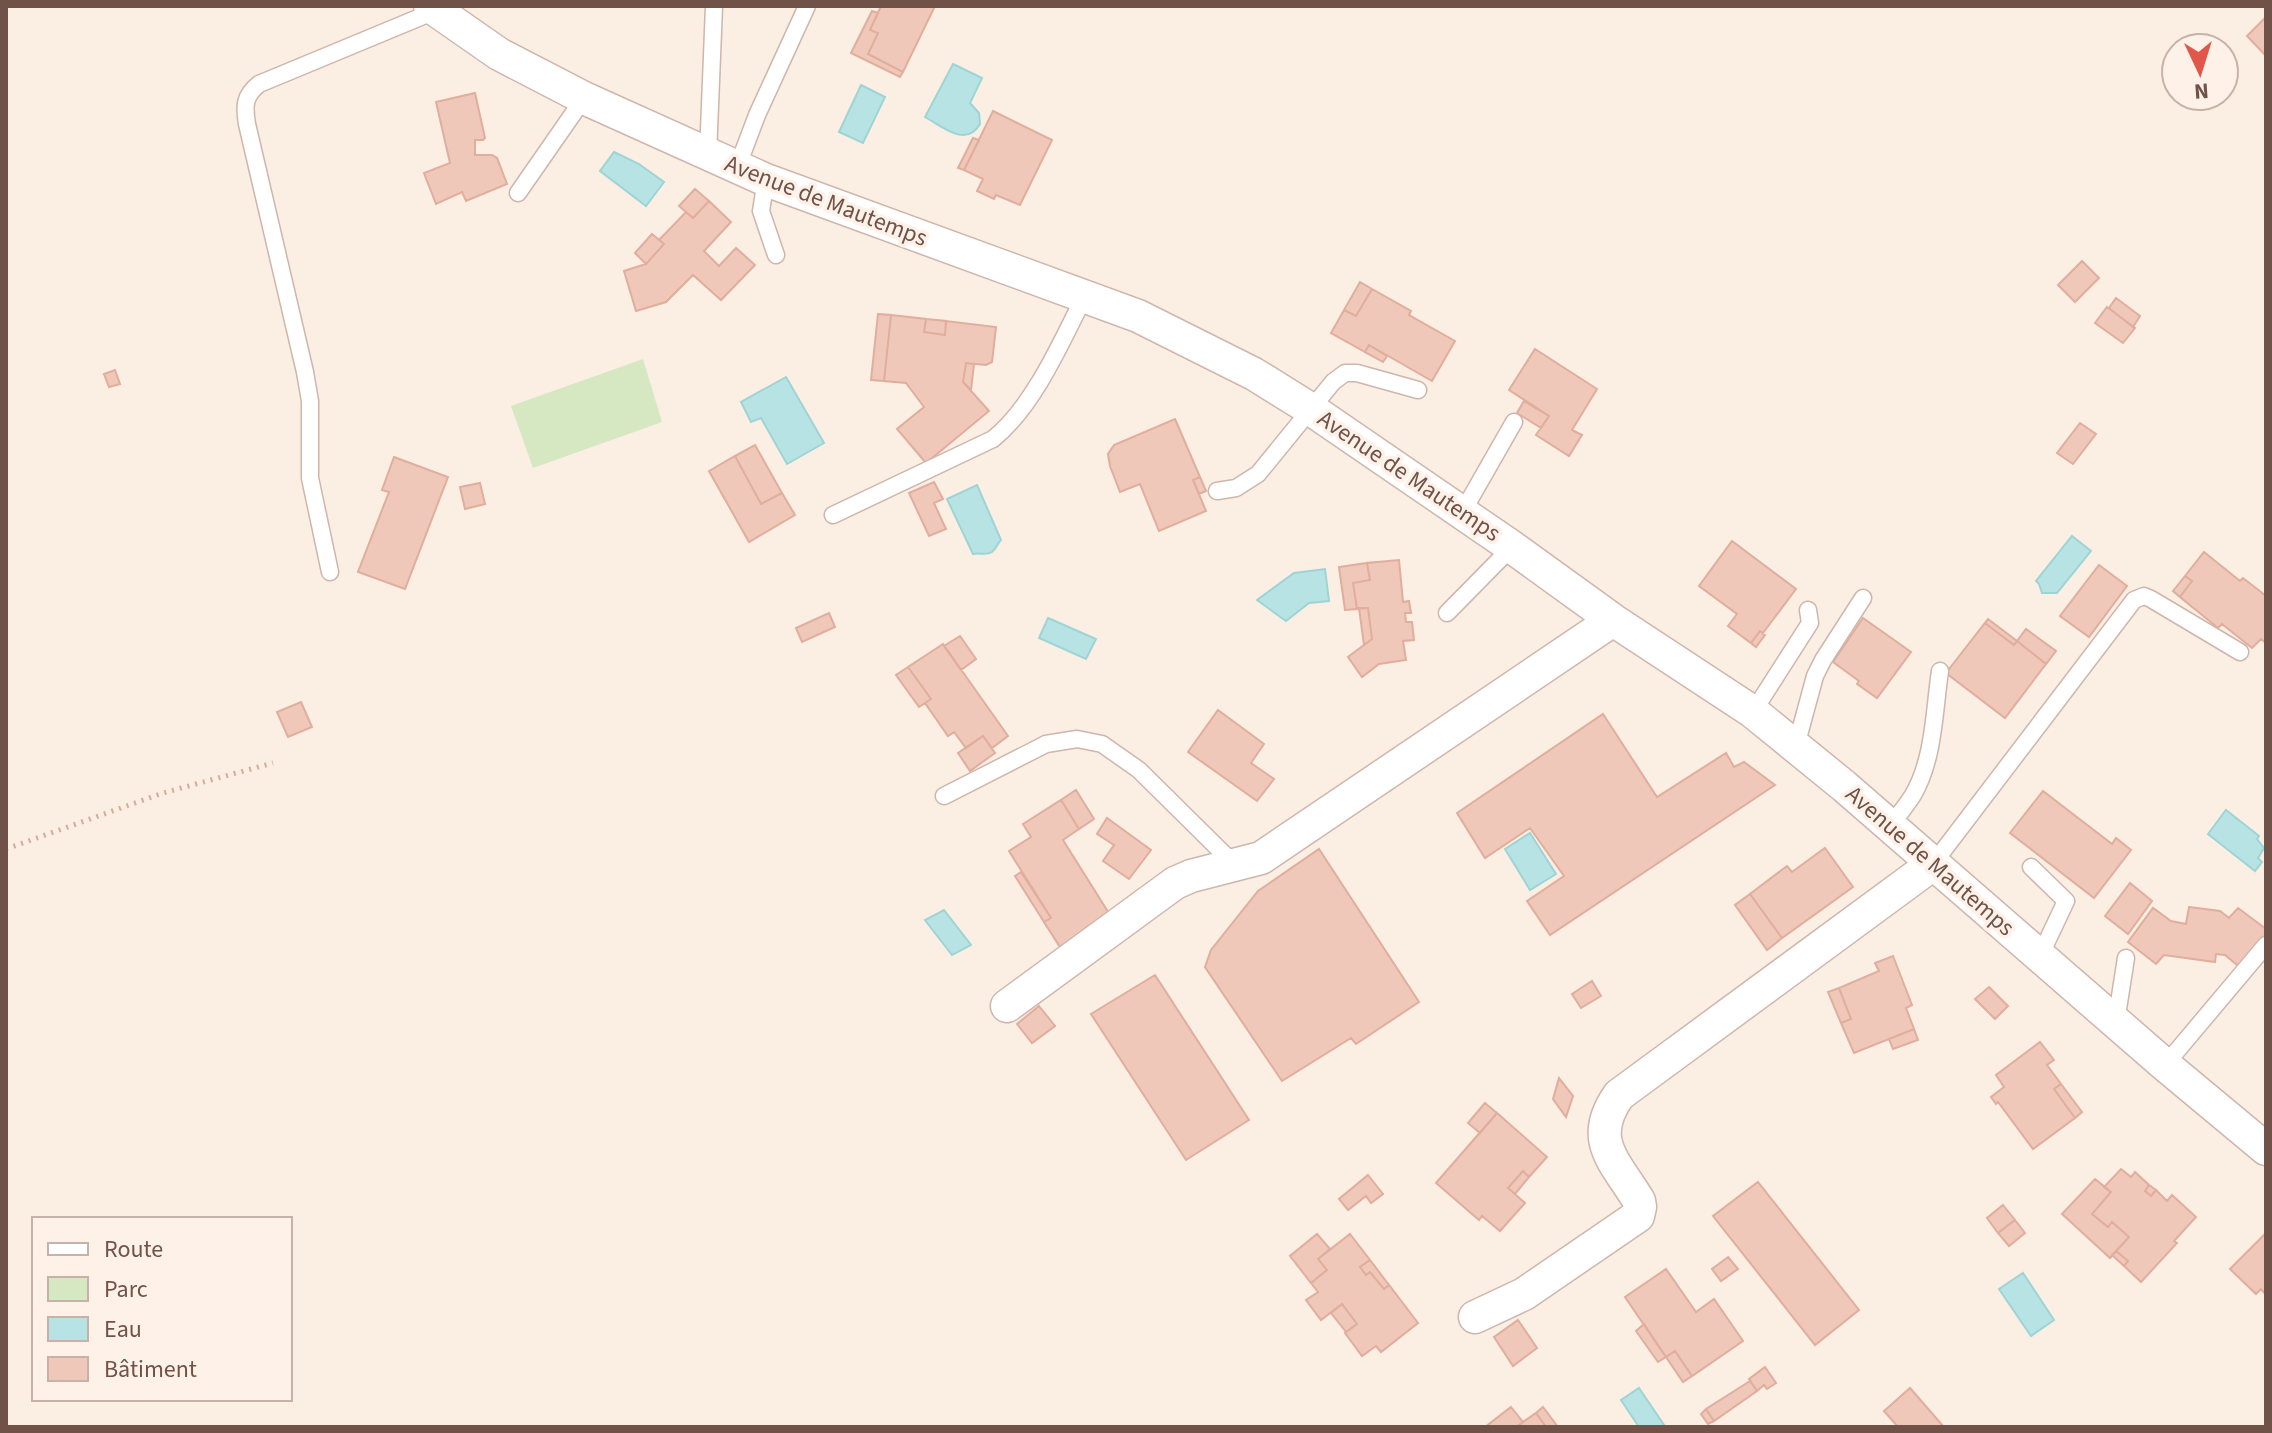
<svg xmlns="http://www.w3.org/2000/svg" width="2272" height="1433" font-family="'Source Sans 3',sans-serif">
<rect width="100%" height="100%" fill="#fbeee2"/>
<path fill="#d6e8c1" d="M643,359L662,422L533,468L511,406Z"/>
<path fill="#b7e3e4" stroke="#9ed4d5" stroke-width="2" d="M953,64L982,78L970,103L979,113L980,124C966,148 943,127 925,117Z
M861,85L885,97L863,143L839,132Z
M614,152L639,164L664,182L646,206L600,171Z
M786,377L824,443L787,464L761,418L751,422L741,402Z
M977,485L1001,540C997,544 996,549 992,552C986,556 979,552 973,554L947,499Z
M2072,536L2091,551L2057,593H2042L2039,584L2036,581Z
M1325,569L1329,601L1309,603L1286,621L1257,600L1294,573Z
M1048,618L1096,639L1086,659L1039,638Z
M2226,810L2259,836L2257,839L2264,848L2258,858L2262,862L2255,871L2208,834Z
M1530,833L1556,874L1530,890L1505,849Z
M944,910L971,945L952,955L925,920Z
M2023,1273L2054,1320L2031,1336L1999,1289Z
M1639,1388L1664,1425L1662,1427H1639L1621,1400Z"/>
<path fill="#efc8ba" stroke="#e1ad9c" stroke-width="2" d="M881,6H935L903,72L868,54L878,33L870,30Z
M872,11L878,13L870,30L878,33L868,54L903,72L900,77L851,53Z
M2266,17V56L2247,36Z
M475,93L485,138L483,140H475V155H492L497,158L507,184L466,201L462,192L436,204L424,173L450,163L436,102Z
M993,111L1052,140L1020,205L996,195L994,199L977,191L983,179L964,170Z
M973,138L979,140L964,170L958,168Z
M695,189L709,201L693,218L679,206Z
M709,201L731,222L704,251L719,266L736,248L755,265L721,300L693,275L666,302L636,311L624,271L646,264L664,244L659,240L686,212L693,218Z
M652,234L664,244L646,264L635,253Z
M2082,261L2099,278L2075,302L2058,285Z
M1360,282L1372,289L1356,316L1344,310Z
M1372,289L1411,311L1409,315L1455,341L1432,381L1369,345L1365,352L1331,333L1344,310L1356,316Z
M2116,298L2140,316L2133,327L2109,308Z
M2107,307L2135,328L2123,343L2095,323Z
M878,314L891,315L884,381L871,380Z
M891,315L926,319L924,332L945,335L946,321L996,327L992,362L986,365L966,363L963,382L989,411L926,463L897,429L924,407L906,383L884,381Z
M926,319L946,321L945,335L924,332Z
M1369,345L1387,356L1383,362L1365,352Z
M1535,349L1597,389L1572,430L1582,435L1569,456L1536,435L1549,416L1509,390Z
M966,363L974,364L971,390L963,382Z
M115,370L120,384L109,387L104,374Z
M1524,401L1549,416L1541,428L1517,413Z
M1175,419L1200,477L1193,480L1206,511L1159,531L1140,484L1120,492L1110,466L1108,454L1114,445Z
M2080,423L2096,434L2073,464L2057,453Z
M755,445L782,493L761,504L735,456Z
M735,456L761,504L782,493L795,515L749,542L709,471Z
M394,457L448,477L405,589L358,572L389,492L382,490Z
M1200,477L1206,491L1199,494L1193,480Z
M934,482L943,499L934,503L946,529L929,536L909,493Z
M480,483L485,504L465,509L460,487Z
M1732,541L1796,589L1763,633L1760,631L1751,643L1728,626L1737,614L1699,586Z
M2204,552L2240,581L2243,578L2266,596V643L2261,639L2252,648L2222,624L2218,628L2180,597L2192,581L2185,576Z
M1399,560L1403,602L1409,601L1411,613H1405L1406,622H1412L1414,640L1403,641L1406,660L1379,664L1362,677L1348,657L1372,639L1368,608L1357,609L1353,583L1370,580L1367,563Z
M1367,563L1370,580L1353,583L1357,609L1345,610L1339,567Z
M2099,565L2127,586L2089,637L2060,616Z
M2185,576L2192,581L2180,597L2173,591Z
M1359,608H1368L1372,639L1364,645Z
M829,613L835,627L802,642L796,628Z
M1863,618L1911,652L1877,698L1857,684L1859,681L1833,662Z
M1988,619L2017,641L2026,629L2056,651L2046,664L2017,641L2014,645L1985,623Z
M1985,623L2014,645L2017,641L2046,664L2005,718L1946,673Z
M1760,631L1765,635L1756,647L1751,643Z
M960,636L976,659L961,670L944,646Z
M943,644L1008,736L992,748L983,736L966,748L954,732L948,736L925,703L931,699L908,667Z
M908,667L931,699L919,707L896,675Z
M301,702L312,727L288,737L277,712Z
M1218,710L1264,744L1251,763L1274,779L1257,801L1188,752Z
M1603,714L1657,797L1726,753L1734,767L1744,762L1775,785L1550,935L1527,901L1564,876L1530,828L1485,858L1457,813Z
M983,736L995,753L970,771L958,753Z
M1076,790L1094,819L1079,829L1061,800Z
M2043,791L2112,844L2116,838L2131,850L2094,898L2010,833Z
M1061,800L1079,829L1063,840L1110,915L1060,947L1044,922L1051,918L1009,851L1031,837L1023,824Z
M1107,818L1151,850L1129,879L1103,861L1114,845L1097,834Z
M1825,848L1853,887L1782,938L1750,894L1787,866L1792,872Z
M1319,849L1419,1002L1356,1044L1351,1038L1282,1081L1205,967L1211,950L1258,891Z
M1021,872L1051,918L1044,922L1015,876Z
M2130,883L2152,901L2128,934L2105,916Z
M1750,894L1782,938L1767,950L1735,905Z
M2189,907L2220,911L2229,918L2238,908L2266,929V937L2242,969L2225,955L2216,954L2215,962L2164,955L2156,964L2128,942L2153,908L2171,921L2186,924Z
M1893,956L1912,1005L1906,1008L1914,1029L1854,1053L1841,1023L1851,1019L1839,988L1879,971L1875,963Z
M1155,975L1249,1120L1186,1160L1091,1014Z
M1592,981L1601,996L1581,1008L1572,994Z
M1989,987L2008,1006L1995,1019L1975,999Z
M1839,988L1851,1019L1841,1023L1828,992Z
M1039,1006L1055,1026L1032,1043L1017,1024Z
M1914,1029L1918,1040L1893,1049L1889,1039Z
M2040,1042L2054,1060L2047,1065L2061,1084L2054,1089L2075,1118L2033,1149L1998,1102L1996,1104L1991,1097L2004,1087L1996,1075Z
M1559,1078L1573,1096L1566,1117L1553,1099Z
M2061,1084L2082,1112L2075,1118L2054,1089Z
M1485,1103L1497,1113L1480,1133L1468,1123Z
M1497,1113L1547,1157L1529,1177L1523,1171L1508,1188L1525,1203L1500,1231L1482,1216L1479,1220L1436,1183Z
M2121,1169L2131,1177L2135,1172L2149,1185L2145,1191L2151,1196L2156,1190L2167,1201L2172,1195L2196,1217L2174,1241L2177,1243L2141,1282L2124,1266L2128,1261L2116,1251L2129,1237L2112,1222L2108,1227L2092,1214L2111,1192L2104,1187Z
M1523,1171L1529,1177L1515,1194L1508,1188Z
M1368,1175L1383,1194L1371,1203L1366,1196L1348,1210L1339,1199Z
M2095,1179L2111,1192L2092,1214L2108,1227L2112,1222L2129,1237L2110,1258L2062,1214Z
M1758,1182L1859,1310L1815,1345L1713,1216Z
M2149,1185L2156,1190L2151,1196L2145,1191Z
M2003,1205L2015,1220L1998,1233L1987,1218Z
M2015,1220L2025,1233L2009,1246L1998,1233Z
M2266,1233V1295L2261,1289L2256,1294L2230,1269Z
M1317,1234L1330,1249L1318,1259L1327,1270L1311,1283L1290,1256Z
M1350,1234L1370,1260L1360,1267L1366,1275L1370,1272L1384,1289L1389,1285L1418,1323L1381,1352L1376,1346L1362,1356L1345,1333L1357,1324L1342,1304L1321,1320L1306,1300L1318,1292L1311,1283L1327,1270L1318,1259Z
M2116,1251L2128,1261L2124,1266L2112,1255Z
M1728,1257L1738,1269L1721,1281L1712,1269Z
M1370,1260L1389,1285L1384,1289L1370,1272L1366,1275L1360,1267Z
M1666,1269L1696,1312L1714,1299L1743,1341L1692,1376L1675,1351L1666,1357L1625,1297Z
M1342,1304L1357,1324L1346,1332L1331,1313Z
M1518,1320L1537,1348L1513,1366L1494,1337Z
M1644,1324L1666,1357L1658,1362L1636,1331Z
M1675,1351L1692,1376L1683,1382L1666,1357Z
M1765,1367L1776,1383L1767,1389L1764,1385L1757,1391L1749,1379Z
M1750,1381L1757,1391L1714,1421L1706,1409Z
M1910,1388L1944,1427H1898L1884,1411Z
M1511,1407L1523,1422L1516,1427H1485Z
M1543,1407L1558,1427H1546L1536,1413Z
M1706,1409L1714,1421L1708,1424L1701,1414Z
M1536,1413L1546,1427H1516L1523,1422Z"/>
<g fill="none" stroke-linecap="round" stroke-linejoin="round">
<g stroke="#ceb6ac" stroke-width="19">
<path id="lane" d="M708,155L714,6
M737,168L757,115L807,6
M766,180L761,211L776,255
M518,193L584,98
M1217,491L1236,488L1258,474L1333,382L1345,373H1357L1418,390
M1462,513L1514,422
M833,515L993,439C1033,407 1061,343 1084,297
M330,572L310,478V401L305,372L247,124C244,106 244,96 259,84L435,11
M1447,613L1512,547
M1753,712L1810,623L1808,610
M1796,746L1815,676L1823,660L1863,598
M944,796L1046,744L1077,739L1102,744L1139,770L1236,866
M1890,826C1898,816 1906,806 1913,795C1934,759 1934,712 1940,671
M1933,864L2134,600L2144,596L2151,599L2240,652
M2031,867L2066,901L2040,956
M2116,1022L2126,958
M2165,1065L2266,945"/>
</g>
<g stroke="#ceb6ac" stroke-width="35">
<path id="street" d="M430,6L499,54L584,98L766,180L1138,316L1254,374L1312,410L1512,547L1613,620L1753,712L1844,786L2165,1065L2266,1149
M1007,1006L1175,883L1191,876L1261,858L1613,620
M1475,1317L1524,1294L1638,1216L1640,1207L1639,1201C1615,1161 1587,1140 1619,1095L1933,864"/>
</g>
<path stroke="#d4ac9e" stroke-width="5" stroke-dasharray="2 6" stroke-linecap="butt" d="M6,849L163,793L273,763"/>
<use href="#lane" stroke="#fff" stroke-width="16"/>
<use href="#street" stroke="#fff" stroke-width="32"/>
</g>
<g text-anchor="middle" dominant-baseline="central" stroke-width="7" stroke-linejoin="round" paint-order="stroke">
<g font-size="24" fill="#715249" stroke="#fef2e8">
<text transform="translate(826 201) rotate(21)">Avenue de Mautemps</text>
<text transform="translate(1409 476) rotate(34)">Avenue de Mautemps</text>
<text transform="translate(1930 861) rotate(41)">Avenue de Mautemps</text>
</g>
</g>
<rect width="2272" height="1433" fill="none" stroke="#715249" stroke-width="16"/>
<rect x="32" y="1217" width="260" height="184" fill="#fef2e8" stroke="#c6b2a8" stroke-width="2"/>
<rect x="48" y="1243" width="40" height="12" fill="#ffffff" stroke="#c6b2a8" stroke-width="2"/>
<text x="104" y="1257" font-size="24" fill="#715249">Route</text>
<rect x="48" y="1277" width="40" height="24" fill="#d6e8c1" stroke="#c6b2a8" stroke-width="2"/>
<text x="104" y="1297" font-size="24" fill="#715249">Parc</text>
<rect x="48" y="1317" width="40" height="24" fill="#b7e3e4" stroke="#c6b2a8" stroke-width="2"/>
<text x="104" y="1337" font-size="24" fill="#715249">Eau</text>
<rect x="48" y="1357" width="40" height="24" fill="#efc8ba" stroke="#c6b2a8" stroke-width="2"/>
<text x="104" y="1377" font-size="24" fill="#715249">Bâtiment</text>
<g transform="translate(2200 72) rotate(176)"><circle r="38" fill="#fef2e8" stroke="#c6b2a8" stroke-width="2"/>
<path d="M0-6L14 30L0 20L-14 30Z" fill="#e1584b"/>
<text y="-12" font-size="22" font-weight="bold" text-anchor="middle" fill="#715249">N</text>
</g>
</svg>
